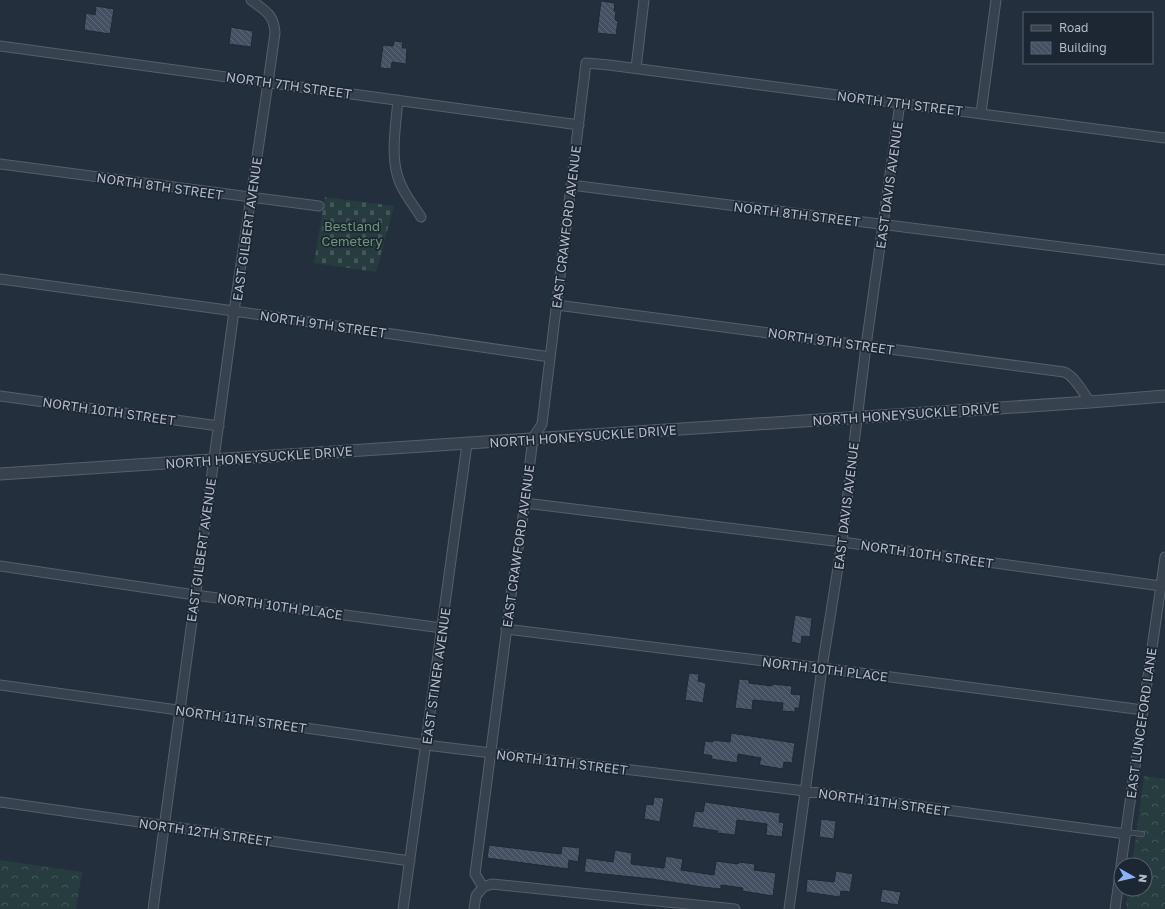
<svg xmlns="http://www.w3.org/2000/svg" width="1165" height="909" font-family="'Golos Text',sans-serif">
<defs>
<pattern id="forest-crowns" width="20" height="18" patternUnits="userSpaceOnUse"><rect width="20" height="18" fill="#263c3f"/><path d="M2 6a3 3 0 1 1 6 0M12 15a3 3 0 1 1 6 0" fill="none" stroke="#435659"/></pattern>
<pattern id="cemetery-stones" width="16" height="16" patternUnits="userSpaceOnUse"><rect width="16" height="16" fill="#263c3f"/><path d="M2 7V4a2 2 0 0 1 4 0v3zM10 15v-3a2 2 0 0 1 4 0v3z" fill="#435659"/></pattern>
<pattern id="building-back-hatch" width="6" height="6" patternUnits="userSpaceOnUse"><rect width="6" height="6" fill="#455162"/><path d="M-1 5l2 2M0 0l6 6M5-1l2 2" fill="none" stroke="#5d6877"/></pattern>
</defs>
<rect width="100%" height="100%" fill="#242f3e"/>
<path fill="url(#forest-crowns)" d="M1144,776L1165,779V909H1126L1128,889H1145V865H1132Z
M0,860L82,872L76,909H0Z"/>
<path fill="url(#cemetery-stones)" d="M325,197L394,206L376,272L314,263Z"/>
<path fill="url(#building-back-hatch)" stroke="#1f2835" d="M601,1L615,3L614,11H616L615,20L618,21L616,35L597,33Z
M96,6L114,9L110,34L84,30L86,13L95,15Z
M231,27L253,31L251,47L229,44Z
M394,41L403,42L402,48H407L406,64L392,62L391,69L380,68L383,45L393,46Z
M795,615L812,618L810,637L802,636L801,644L791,642Z
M689,673L699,674L698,681L706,683L703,703L685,700Z
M739,679L749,680V683L772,686V684L792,686L791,694L801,695L799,708H795V712L782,711L783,703L753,700L752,710L735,708Z
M731,733L795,743L792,763L784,762L783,769L759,765L761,758L738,754L737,763L711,759L712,756L703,754L705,741L713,742V740L730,742Z
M654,797L664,798L660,822L644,819L646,804L653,805Z
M705,802L780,813L779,822L784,823L782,837L766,835L767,824L737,820L735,835L717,833L718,831L692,827L695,811L703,812Z
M821,819L836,821L834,839L819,837Z
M489,845L561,854L562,846L580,848L578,862L569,860L568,869L487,858Z
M615,850L632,853L631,864L664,868L666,856L683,859L681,870L714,875L716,861L738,864L739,862L755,864L754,870L776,873L773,896L742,891L743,888L721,885V889L702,887L652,879L584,872L586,858L613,862Z
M836,871L853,874L850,892L841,891L840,897L806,892L807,879L834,882Z
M882,889L901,892L898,905L880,902Z"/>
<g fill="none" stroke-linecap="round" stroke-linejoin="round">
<g stroke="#565f6c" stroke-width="6">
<path id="service" d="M1126,832L1142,834"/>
</g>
<g stroke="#565f6c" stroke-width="11">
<path id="minor" d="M0,46L579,125
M636,68L644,0
M398,100C396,123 391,152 397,174C401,190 412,203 421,217
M981,113L996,0
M0,164L319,206
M571,185L1165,260
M0,279L234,311L550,357
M557,305L1064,372C1074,375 1084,394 1090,402
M0,396L219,426
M525,503L842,542L1161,586
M0,566L195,595L442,628
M506,629L822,668L1143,710
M0,685L426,745L805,791L1126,834
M0,802L410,861
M1121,865L1165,557
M483,887L492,884L735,909
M153,909L234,311L268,83L275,33C274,14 265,11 251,0
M403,909L467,444
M474,909L476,896L483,887L475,874L512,588L525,503L533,438L542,424L586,63L609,65L1165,138
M789,909L822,668L842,542L866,346L900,103
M1115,909L1121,867"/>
</g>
<g stroke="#565f6c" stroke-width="13">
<path id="tertiary" d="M0,474L1090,402L1165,396"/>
</g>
<use href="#service" stroke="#38414e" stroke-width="4.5"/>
<use href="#minor" stroke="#38414e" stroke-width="9"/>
<use href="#tertiary" stroke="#38414e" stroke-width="11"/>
</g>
<g text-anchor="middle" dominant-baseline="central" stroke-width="3.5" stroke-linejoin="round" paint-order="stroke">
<g font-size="13" fill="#b4bcc9" stroke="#1d2633">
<text transform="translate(289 85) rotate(8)">NORTH 7TH STREET</text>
<text transform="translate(900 103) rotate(7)">NORTH 7TH STREET</text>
<text transform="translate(889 185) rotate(-82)">EAST DAVIS AVENUE</text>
<text transform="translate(160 186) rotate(8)">NORTH 8TH STREET</text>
<text transform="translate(797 214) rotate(7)">NORTH 8TH STREET</text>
<text transform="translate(566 227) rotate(-83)">EAST CRAWFORD AVENUE</text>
<text transform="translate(247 229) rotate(-82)">EAST GILBERT AVENUE</text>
<text transform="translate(323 324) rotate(8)">NORTH 9TH STREET</text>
<text transform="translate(831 341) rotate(8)">NORTH 9TH STREET</text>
<text transform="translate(109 411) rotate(8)">NORTH 10TH STREET</text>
<text transform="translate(906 414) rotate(-4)">NORTH HONEYSUCKLE DRIVE</text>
<text transform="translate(583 436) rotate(-4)">NORTH HONEYSUCKLE DRIVE</text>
<text transform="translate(259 457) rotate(-4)">NORTH HONEYSUCKLE DRIVE</text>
<text transform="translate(846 506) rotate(-83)">EAST DAVIS AVENUE</text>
<text transform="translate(518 546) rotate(-82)">EAST CRAWFORD AVENUE</text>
<text transform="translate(201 550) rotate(-82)">EAST GILBERT AVENUE</text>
<text transform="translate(927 554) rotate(8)">NORTH 10TH STREET</text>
<text transform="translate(280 606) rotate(8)">NORTH 10TH PLACE</text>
<text transform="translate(825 669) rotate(7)">NORTH 10TH PLACE</text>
<text transform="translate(436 676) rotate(-82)">EAST STINER AVENUE</text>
<text transform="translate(241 719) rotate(8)">NORTH 11TH STREET</text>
<text transform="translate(1141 723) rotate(-82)">EAST LUNCEFORD LANE</text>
<text transform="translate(562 762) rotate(7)">NORTH 11TH STREET</text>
<text transform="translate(884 802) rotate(8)">NORTH 11TH STREET</text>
<text transform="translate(205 832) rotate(8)">NORTH 12TH STREET</text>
</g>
<g font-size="13" fill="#6b9a76" stroke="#1d2633">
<text x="352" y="226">Bestland<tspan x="352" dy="15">Cemetery</tspan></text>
</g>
</g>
<rect x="1023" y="12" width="130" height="52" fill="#1d2633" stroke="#59626f"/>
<rect x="1031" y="25" width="20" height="6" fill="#38414e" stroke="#59626f"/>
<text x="1059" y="32" font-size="12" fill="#b4bcc9">Road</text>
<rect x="1031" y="42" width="20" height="12" fill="url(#building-back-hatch)" stroke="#59626f"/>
<text x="1059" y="52" font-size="12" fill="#b4bcc9">Building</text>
<g transform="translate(1133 877) rotate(98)"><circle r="19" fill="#1d2633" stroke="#59626f"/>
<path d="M0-3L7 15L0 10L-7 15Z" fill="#8ab4f8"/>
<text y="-6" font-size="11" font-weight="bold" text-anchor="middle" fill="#b4bcc9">N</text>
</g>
</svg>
